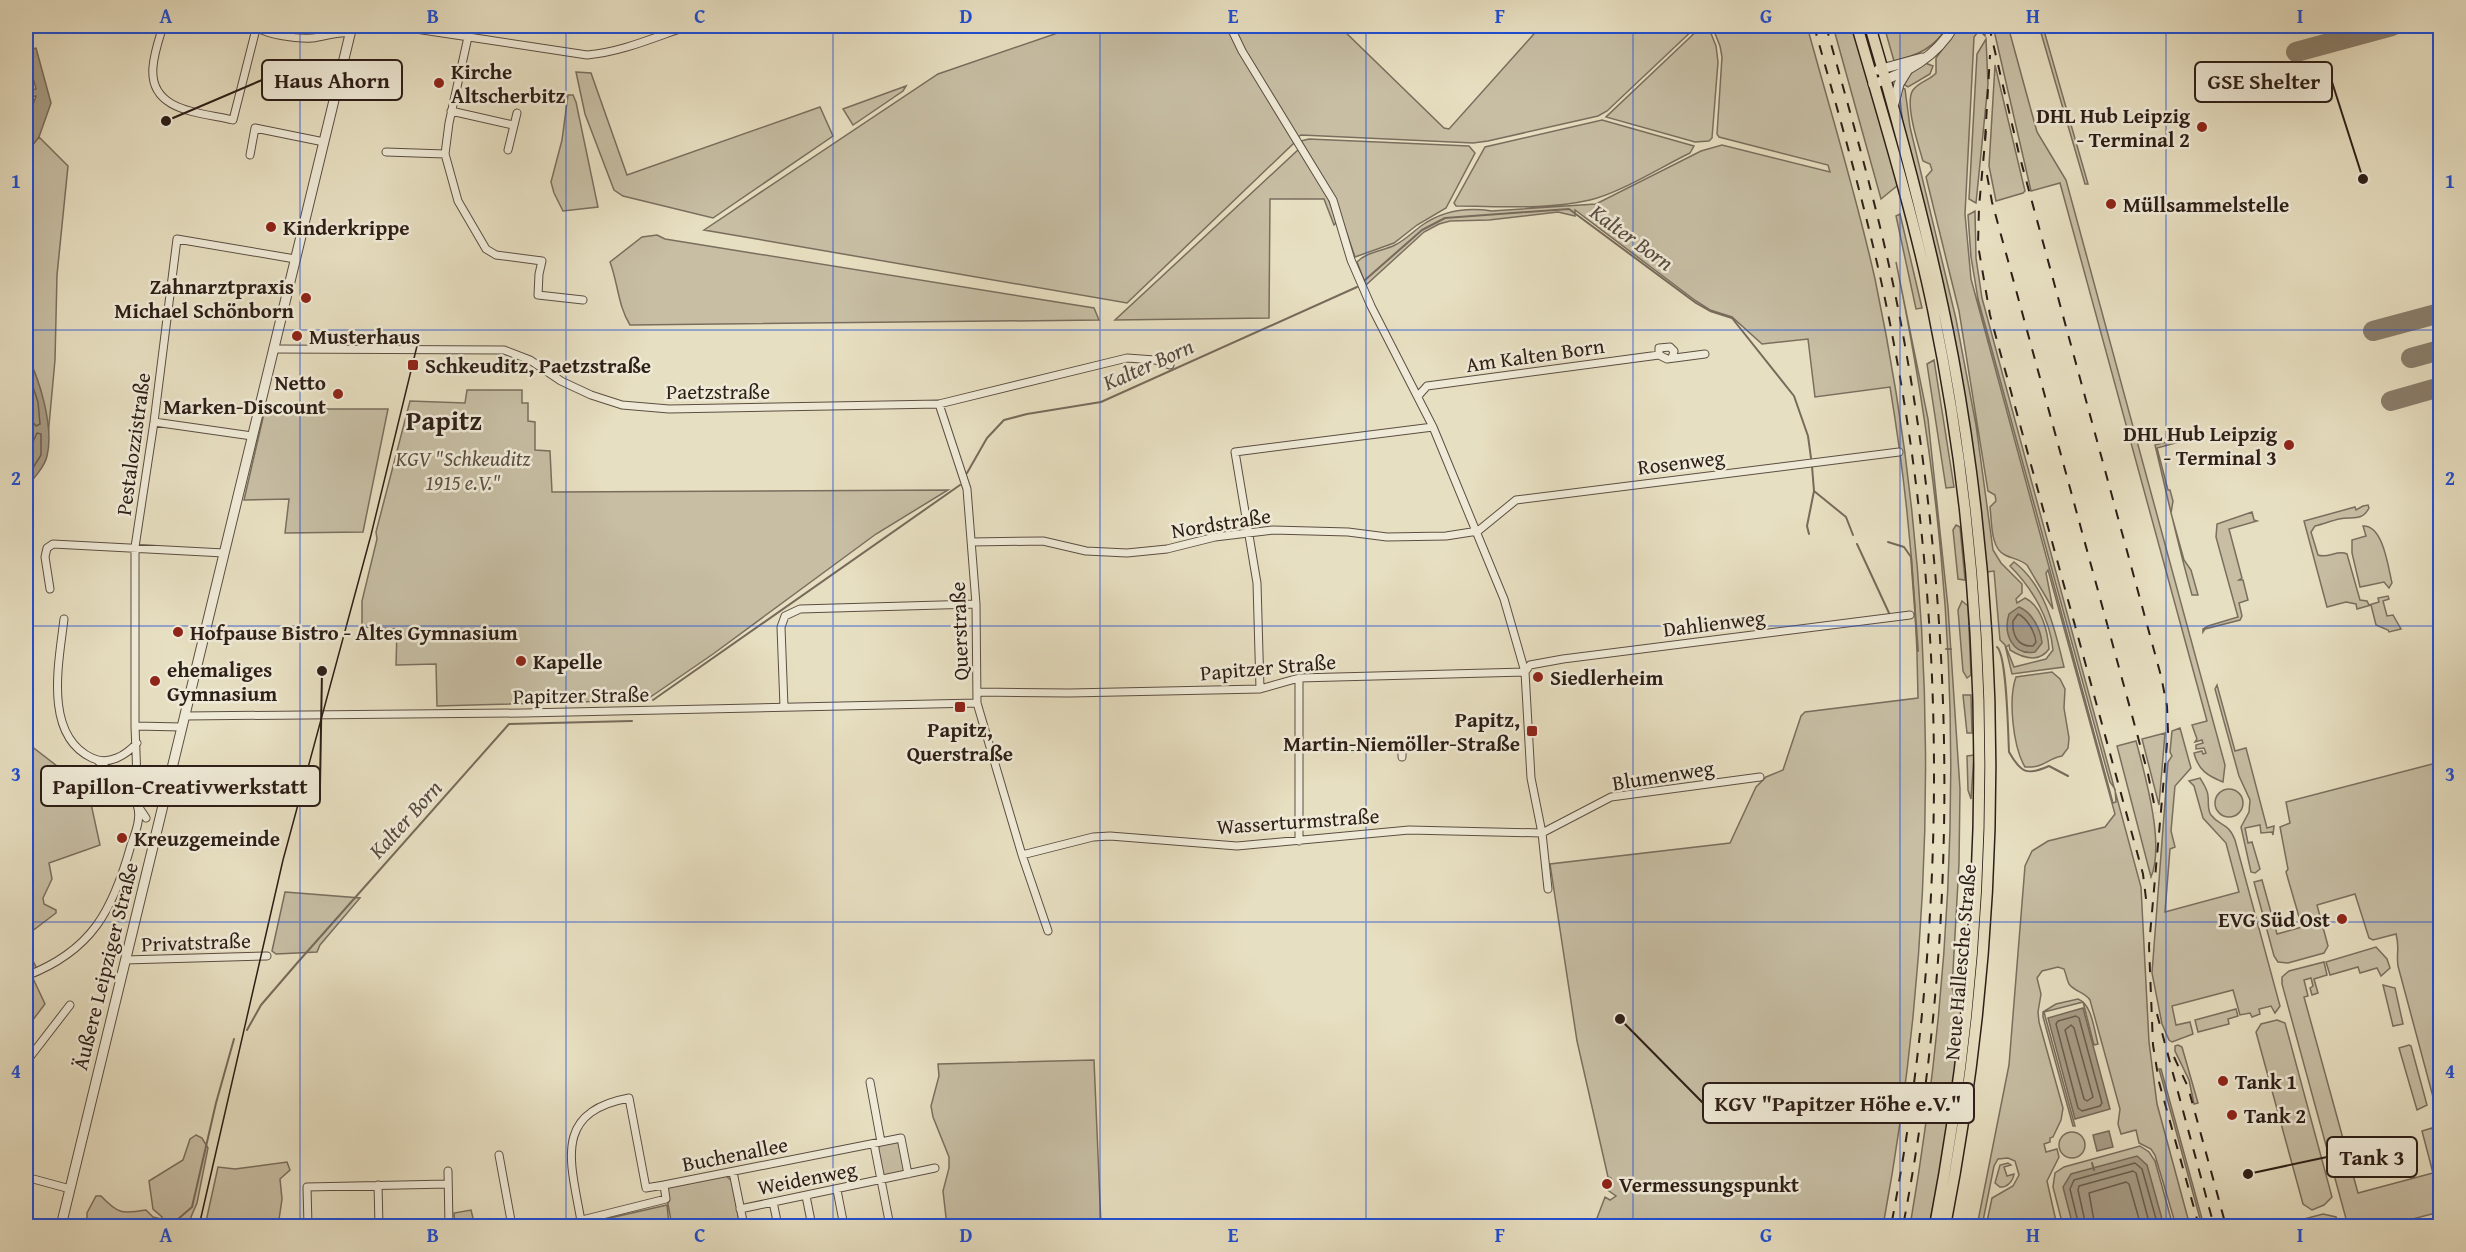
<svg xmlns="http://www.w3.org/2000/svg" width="2466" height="1252" font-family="'Gentium Book Plus',serif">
<rect width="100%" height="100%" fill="#e7dfc1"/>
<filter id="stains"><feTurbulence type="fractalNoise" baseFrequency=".00333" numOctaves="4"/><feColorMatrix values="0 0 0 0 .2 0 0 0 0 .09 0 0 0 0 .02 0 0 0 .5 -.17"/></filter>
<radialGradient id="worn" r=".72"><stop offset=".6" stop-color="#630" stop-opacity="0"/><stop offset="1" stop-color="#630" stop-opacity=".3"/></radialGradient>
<path fill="#c7bea4" stroke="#7a6e5e" stroke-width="1.5" d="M1078,26H1227L1295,142L1127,303L704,230L938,74Z
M1234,26H1339L1444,128L1449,129L1541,26H1697L1607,111L1598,116L1488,141L1473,143L1301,135L1298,137L1246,52Z
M1702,26H1708L1716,46L1718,62L1712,138L1709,141L1695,142L1606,117Z
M1712,26H1807C1830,110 1856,194 1875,279C1941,591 1941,914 1883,1226H1594L1605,1197L1610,1200L1616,1196L1606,1189L1607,1184L1612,1181L1611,1178L1608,1177L1577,1041L1550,864L1730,843L1756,787L1766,777L1783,770L1801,716L1805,712L1918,698C1917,594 1907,490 1890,387L1815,397L1808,339L1762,344L1732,317L1710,310L1696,301L1575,210V216L1558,212L1489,220L1450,221L1439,224L1424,232L1366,285L1357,262C1366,252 1383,251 1395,245C1404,241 1413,232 1421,226C1443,210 1466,207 1492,211L1596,204L1701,151L1722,145L1830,172L1828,165L1719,137L1717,134L1722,57L1720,46Z
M1833,26H1852L1898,185L1881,199Z
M1884,26H1948C1934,48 1919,55 1894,61Z
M1959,26H1985V36L1982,33H1977L1974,37L1965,214L1971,279L2113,803L2116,802L2115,789L2110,782L1978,299L1971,257L1968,215L1975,211L1976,258L1982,298L2141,887L2149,1042L2157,1104L2190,1226H2176L2155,1155L2151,1149L2139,1143L2136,1130L2121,1134L2118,1124L2120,1109L2090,1000C2085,992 2075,992 2069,984C2067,980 2066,974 2064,969L2058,967L2042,971L2037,978L2041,994L2038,1012L2039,1022L2063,1108L2061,1120L2053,1137L2050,1138V1142L2044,1144L2046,1152L2057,1149L2059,1157L2047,1181L2056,1221L2052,1226H1986L1992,1198L2013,1186L2019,1175L2015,1161L2008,1158L1998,1159L1994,1166L1982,1226H1977L2009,1065L2025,866L2032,851L2048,841L2105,827L2115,814L2048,570L2046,573L2053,609L2027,565C2020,559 2013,559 2005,555C1990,548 1992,521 1990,507L1996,501L1995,495L1988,491L1959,311L1926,177L1932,170L1930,164L1923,161C1919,147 1904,103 1913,90C1919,82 1930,80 1936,73V58Z
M1993,26H2008L2037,132L2066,180L2225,765L2223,782C2208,776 2198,770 2194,753L2202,751L2203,754L2206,753L2204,748L2196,749V745L2203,743L2202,740L2195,742L2197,739L2192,725L2207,721L2060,183L2031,191Z
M2039,26L2043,27L2088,184H2085Z
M1986,39L1988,84L1976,203L1969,199L1977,54Z
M1925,63L1933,66L1930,74L1908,87L1903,84L1910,74Z
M1995,65L2025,191L2023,193L1996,201L1989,166Z
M576,72L591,73L627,175L820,107L833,136L713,218L623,196L614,190L585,114Z
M906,86L903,91L853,125L843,109Z
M1902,88L1905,89L1910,127L1956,319L1976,425L1993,550L2001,563L2022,584V593L2016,599L2017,603L2025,598C2042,606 2048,633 2049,649C2039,663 2023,658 2010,650L2009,645L2006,647L2014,667L2046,659L2053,650C2050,619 2033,589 2010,566L2014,562C2046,586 2055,630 2064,667L2012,674L2005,645L2000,640L1994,571L1987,572L1975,467L1903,127L1900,99Z
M568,95H573L576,102L598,207L563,211L554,193L551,182L562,140Z
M1602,120L1694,146L1690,153C1661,167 1620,193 1590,200C1546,210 1500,206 1456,206L1454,203L1485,147Z
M39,137L68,166L57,275L55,360L48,436C44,408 41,379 26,355V153Z
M1309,139L1469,146L1475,153L1446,208L1417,225L1394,243L1355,257L1334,196L1301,141Z
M1299,149L1328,198L1337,222L1334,225L1324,199H1270L1269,318L1115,320Z
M1900,214L1922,308L1916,309L1896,216Z
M657,235L665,239L1094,308L1099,320L630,325C618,306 618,283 610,262L642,237Z
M1896,262L1928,419L1948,607L1960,789L1959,864L1952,988L1954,996L1964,1015L1943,1157L1929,1226H1910C1948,1005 1962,780 1941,556C1932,457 1916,359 1896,262Z
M1934,360L1954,487L1946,488L1927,364Z
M467,390H522V403H528V421L535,422V450L550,451L552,492L948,490L876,534L713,654L646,700L437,706L436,664L396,665L397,629L362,627V601L377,539L376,532L410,401L465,403Z
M265,409H388L363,532L285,533L289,499L244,500Z
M2193,435L2197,437L2157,448L2168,490H2170L2173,501L2171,513L2184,560L2191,570L2198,595H2192C2178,545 2167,495 2155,445Z
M2363,506L2368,505L2369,508C2362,522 2352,516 2339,519C2331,521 2323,524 2315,526L2311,532L2318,555C2328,559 2338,549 2347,554L2360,600L2367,601L2369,605L2379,602L2378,598L2388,596L2389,599L2383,601L2387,616L2393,615L2401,629L2389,632L2388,630L2376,625L2371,605L2357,609L2356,604L2346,602L2327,607L2304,521L2355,507L2356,510Z
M2252,512L2254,520L2257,521L2229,529L2242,578L2239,580H2243L2248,600L2239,603L2242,616L2240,620L2205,629L2203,632V629L2208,626L2238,617L2216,537L2217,524Z
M1956,525L1960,527L1965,580L1958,579L1953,530Z
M2363,526C2383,525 2388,566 2392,583L2389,588L2384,582L2360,587L2352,553V540L2366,536Z
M1962,601L1968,606L1971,675L1967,678L1963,671L1958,610Z
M2052,672L2060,679L2065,689L2064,708L2069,738L2068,748L2062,756C2046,759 2045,768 2025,767C2013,747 2008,699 2016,677Z
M2217,685L2235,751L2246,748L2267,828L2274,826L2273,835L2272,832L2261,833L2260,825L2245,828L2248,843L2252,842L2260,869L2255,873L2251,872L2241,827L2249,812L2250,800L2239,776L2215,689Z
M1963,695H1971L1972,733H1967Z
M2180,728L2191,768L2175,786L2171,831L2175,847L2170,849L2165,912L2239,892L2226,843L2203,818L2194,786L2189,781L2200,778C2203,783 2208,790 2208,796C2209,804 2207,809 2211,815C2220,827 2228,822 2235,840L2280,1006L2275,1013L2271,1006L2259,1009L2260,1014L2252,1017L2250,1013L2240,1015L2233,990L2172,1006L2176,1025L2190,1022L2193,1034L2172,1042L2169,1040L2162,1024L2152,973L2168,762L2172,756L2170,752L2172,731Z
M2165,733L2159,805L2142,739Z
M2136,741C2145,775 2165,844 2151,877L2117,746Z
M26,742L88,790L100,845L49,863L52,879L43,898L44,904L56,910V913L31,932L26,943Z
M1974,755L1971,799L1968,790L1967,756Z
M2440,762V1123L2398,966C2396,952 2400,949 2396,934L2373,940L2369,938L2355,894L2317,905L2328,946L2324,953L2288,963L2278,962L2274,956L2254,882L2262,880L2277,934L2302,927L2286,872L2288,869L2280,827L2290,823L2286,802Z
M2215 803a14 14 0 1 1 28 0a14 14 0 1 1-28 0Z
M285,892L360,898L320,945L317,952L276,954L272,951Z
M26,947L36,967V970L30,972L45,1004L26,1029Z
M2376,947L2387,959L2390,968L2381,976L2377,968L2360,973L2358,967L2330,975L2326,962Z
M2324,962L2327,975L2314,979L2318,993L2312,995L2310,988L2313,986L2311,978L2304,980L2308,996L2304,997L2358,1193L2433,1173L2422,1131L2432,1128L2440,1154V1212L2385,1226H2348L2282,984V977L2289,971Z
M2383,985L2395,988L2403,1024L2393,1026Z
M2078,999C2092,1004 2094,1030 2098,1044L2094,1045L2083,1002L2044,1012L2075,1126H2073L2043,1017V1012L2056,1004Z
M2236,1009L2238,1016L2228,1019L2229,1024L2198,1032L2195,1020Z
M2277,1020L2285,1023L2332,1197L2324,1205L2312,1210L2303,1204L2256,1032L2261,1024Z
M2178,1045L2182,1047L2198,1103L2194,1104L2189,1080L2175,1051V1046Z
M2409,1045L2411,1046L2427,1105L2417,1110L2399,1048Z
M1094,1060L1101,1226H947L943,1191L949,1168V1157L933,1117L931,1106L939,1076L938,1064Z
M2159,1069H2161L2204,1226H2202Z
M2059 1145a13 13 0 1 1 26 0a13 13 0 1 1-26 0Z
M196,1135L202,1138L208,1148L197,1203L191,1217V1226H99L87,1220V1213L96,1196H101C118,1214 122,1214 146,1210L153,1217L161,1219L162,1217L153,1209L149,1181L183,1160L190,1139Z
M897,1141L900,1145L905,1169L902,1172L886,1176L882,1173L878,1150L880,1145Z
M2140,1146L2149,1152L2155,1161L2173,1226H2063L2053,1187L2055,1173L2064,1167Z
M287,1162L290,1170L280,1179L282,1199L278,1226H205L218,1167L235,1169Z
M2008,1163L2011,1165L2004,1167L2007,1176L2014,1174C2013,1181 2007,1188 2000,1187L1995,1183L2000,1165Z
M726,1176L732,1181L740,1226H672L665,1188Z
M667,1205L669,1226H575Z
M471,1210L475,1226H455L454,1213Z
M2323,1214L2336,1217L2340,1226H2277Z"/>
<path fill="#a89d87" stroke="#776a5a" stroke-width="1.5" d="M36,48L51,103L39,137L26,153V124L36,96L26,97V90L36,89L26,50Z
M26,355C40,378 54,428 47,456C45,466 33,480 26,487V449L30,435L26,405Z
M2019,607C2032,612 2041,630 2042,643L2035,652C2012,656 2003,633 2009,614Z
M2083,1008L2110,1109L2075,1119L2048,1018Z
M2109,1131L2113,1147L2097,1151L2093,1135Z
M2137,1156L2147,1165L2164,1226H2073L2063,1187L2071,1174Z"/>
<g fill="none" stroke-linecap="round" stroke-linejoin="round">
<path stroke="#6a5e4f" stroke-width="1.5" d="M26,366L38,402L40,424L36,426L31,420L26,418
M26,446L32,444L37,433L41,434V455L26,479
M2018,614C2027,618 2035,632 2036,642L2033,646C2017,647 2012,634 2013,621Z
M2076,1016L2079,1018L2102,1103L2100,1106L2082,1111L2078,1108L2056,1024L2058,1021Z
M2071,1025L2074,1028L2093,1097L2087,1101L2084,1099L2065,1030Z
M2079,1226L2070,1189L2074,1180L2135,1163L2142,1169L2158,1226
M2086,1226L2078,1190L2079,1186L2133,1171L2136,1173L2150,1226
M2095,1226L2089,1193L2126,1182L2129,1184L2141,1226"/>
<path stroke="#776a5a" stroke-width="2" d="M28,38L30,51
M1365,280L1422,230L1445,218L1569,209L1696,303L1710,311L1732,318L1794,396L1808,436L1811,458
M1812,466L1814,491L1846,517L1853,535
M967,473L987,438L1004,420L1027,414L1101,402L1357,287
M1809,534L1807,526L1814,491
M1888,542L1904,547L1911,557L1918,651
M1857,544L1889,613
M1997,647C2007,655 2008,734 2009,752C2021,773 2027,776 2049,766L2068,776
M1946,649H1951
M653,700L960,485
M247,1030L261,1005L298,962L509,724L632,721
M2092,1163L2094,1170
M170,1226L192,1207L216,1103L234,1039"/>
<path stroke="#8a7e6c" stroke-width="20" d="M2296,52L2392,26
M2373,331L2440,313
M2411,358L2440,350
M2391,401L2440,387"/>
<g stroke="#5c4e42" stroke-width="9">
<path id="minor" d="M163,26C159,39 154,53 153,67C149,112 200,112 233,120L256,29L247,26
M396,26L587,55C622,52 655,37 688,26
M1230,26L1242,51L1333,200L1351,260L1371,306L1433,427L1504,599L1525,672L1531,778L1542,833L1548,889
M255,27C270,35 295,39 312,38C325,37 336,31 350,33
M468,37L449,123L445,154L458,201L486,249L496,255L542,261L539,274L538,295L583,300
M451,111L513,125
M508,150L517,113
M386,152L445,154
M250,155L255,128L324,142
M273,349L504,350L530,360L561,381L591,395L622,405L669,409L939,404L1127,358L1155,360L1170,365
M1659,355V348L1670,347L1674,351L1672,358
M1419,395L1427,386L1659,355L1667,359L1705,354
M939,404L967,489L976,604L977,703L1022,855L1048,931
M154,422L252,436
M971,542L1043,541L1086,551L1127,553L1167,549L1215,537L1273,530L1348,532L1387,537L1446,536L1478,531L1516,500L1899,452
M50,589L45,557L47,548L53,544L224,553
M64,619C59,662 43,735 92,758C109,766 126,755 137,743
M1525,672L1530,665L1563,659L1910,615
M1260,689L1257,583L1235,452L1433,427
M977,692L1070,693L1260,689L1299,678L1525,672
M784,707L781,627L785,616L800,609L976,604
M185,716L524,713L977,703
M135,726L182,727
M1300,747L1402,746V757
M146,818L138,806L135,726V547L154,422L177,239L295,259
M1299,841V678
M1022,855L1093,837L1110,836L1237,846L1409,830L1542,833L1611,797L1760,777
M125,960L267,956
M26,976C92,951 113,910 131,845C135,834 142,817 137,805C129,786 112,773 97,760
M26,1062L70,1005
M870,1082L881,1142
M874,1144L890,1226
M499,1155L512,1226
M448,1171L449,1226
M733,1172L744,1226
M26,1177L70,1189
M378,1185L379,1226
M837,1190L844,1226
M806,1196L812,1226
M773,1202L778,1226
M740,1209L935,1168
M581,1221C571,1163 552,1112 629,1098L646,1188L664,1185
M308,1226L307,1187L448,1184
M558,1226L666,1199L664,1185L901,1138L908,1174"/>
</g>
<g stroke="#5c4e42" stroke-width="11">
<path id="tertiary" d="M1878,70L1922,58
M1873,84C1907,73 1936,57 1954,26
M1893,107L1899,84L1907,71
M61,1226L352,26"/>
</g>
<g stroke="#2d1e17" stroke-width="13">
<path id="primary" d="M1857,26C1884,119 1913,213 1933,309C1996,614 1993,921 1935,1226
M1870,26C1902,135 1932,246 1953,358C2006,646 2001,939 1945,1226"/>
</g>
<use href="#minor" stroke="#efead7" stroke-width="7"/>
<use href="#tertiary" stroke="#efead7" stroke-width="9"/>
<use href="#primary" stroke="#e7dfc1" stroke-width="10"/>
<path stroke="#2d1e17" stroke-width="1.5" d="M199,1226L283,860L371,535L417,346"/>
<path stroke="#2d1e17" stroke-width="2" stroke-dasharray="10 10" stroke-linecap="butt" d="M1814,26C1843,129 1873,233 1893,339C1949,631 1947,935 1891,1226
M1826,26C1855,130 1885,233 1904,340C1957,631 1959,935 1903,1226
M1989,26L2019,154L2161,676L2167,706L2168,732L2149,946L2153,1045L2159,1082L2199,1226
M1986,131L1979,207L1978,245L1990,315L2143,874L2147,907
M1985,139L1990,55
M1987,175L1992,202L2148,774L2156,813
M2157,1014L2214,1226
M2174,1057L2188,1087L2226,1226"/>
</g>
<path fill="none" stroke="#1d4ed8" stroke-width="1.5" stroke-opacity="0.55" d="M300,26V1226M566,26V1226M833,26V1226M1100,26V1226M1366,26V1226M1633,26V1226M1900,26V1226M2166,26V1226M26,330H2440M26,626H2440M26,922H2440"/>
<g fill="#8f2418" stroke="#efead7" stroke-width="2">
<circle cx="439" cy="83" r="6"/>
<circle cx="2202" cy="127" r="6"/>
<circle cx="2111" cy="204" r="6"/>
<circle cx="271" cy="227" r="6"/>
<circle cx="306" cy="298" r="6"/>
<circle cx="297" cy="336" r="6"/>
<rect x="407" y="359" width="12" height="12" rx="3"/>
<circle cx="338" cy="394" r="6"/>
<circle cx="2289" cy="445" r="6"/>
<circle cx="178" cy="632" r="6"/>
<circle cx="521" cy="661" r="6"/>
<circle cx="1538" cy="677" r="6"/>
<circle cx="155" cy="681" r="6"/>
<rect x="954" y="701" width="12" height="12" rx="3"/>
<rect x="1526" y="725" width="12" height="12" rx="3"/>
<circle cx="122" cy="838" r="6"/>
<circle cx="2342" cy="919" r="6"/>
<circle cx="2223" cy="1081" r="6"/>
<circle cx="2232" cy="1115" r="6"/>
<circle cx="1607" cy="1184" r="6"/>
</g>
<g text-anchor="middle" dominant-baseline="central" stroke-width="5" stroke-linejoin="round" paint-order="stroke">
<g font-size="21" font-weight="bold" fill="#2d1e17" stroke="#efead7" text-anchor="start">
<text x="451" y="71">Kirche<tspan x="451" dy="24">Altscherbitz</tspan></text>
<text x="2190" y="115" text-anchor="end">DHL Hub Leipzig<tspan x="2190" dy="24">- Terminal 2</tspan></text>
<text x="2123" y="204">Müllsammelstelle</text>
<text x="283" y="227">Kinderkrippe</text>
<text x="294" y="286" text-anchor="end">Zahnarztpraxis<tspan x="294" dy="24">Michael Schönborn</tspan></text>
<text x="309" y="336">Musterhaus</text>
<text x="425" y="365">Schkeuditz, Paetzstraße</text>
<text x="326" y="382" text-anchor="end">Netto<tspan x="326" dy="24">Marken-Discount</tspan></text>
<text x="2277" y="433" text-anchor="end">DHL Hub Leipzig<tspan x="2277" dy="24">- Terminal 3</tspan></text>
<text x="190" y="632">Hofpause Bistro - Altes Gymnasium</text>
<text x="533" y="661">Kapelle</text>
<text x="167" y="669">ehemaliges<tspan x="167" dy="24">Gymnasium</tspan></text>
<text x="1550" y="677">Siedlerheim</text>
<text x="1520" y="719" text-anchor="end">Papitz,<tspan x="1520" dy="24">Martin-Niemöller-Straße</tspan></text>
<text x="960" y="729" text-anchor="middle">Papitz,<tspan x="960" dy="24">Querstraße</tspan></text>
<text x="134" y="838">Kreuzgemeinde</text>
<text x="2330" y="919" text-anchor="end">EVG Süd Ost</text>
<text x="2235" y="1081">Tank 1</text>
<text x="2244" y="1115">Tank 2</text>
<text x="1619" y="1184">Vermessungspunkt</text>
</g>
<g font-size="21" fill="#2d1e17" stroke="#efead7">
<text transform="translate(1535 355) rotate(-8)">Am Kalten Born</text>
<text x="718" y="391">Paetzstraße</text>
<text transform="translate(133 444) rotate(-82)">Pestalozzistraße</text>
<text transform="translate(1681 462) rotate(-7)">Rosenweg</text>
<text transform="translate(1221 523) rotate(-9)">Nordstraße</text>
<text transform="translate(1714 623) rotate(-7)">Dahlienweg</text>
<text transform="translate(959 631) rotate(-92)">Querstraße</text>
<text transform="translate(1268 667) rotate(-5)">Papitzer Straße</text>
<text transform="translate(581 695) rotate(-1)">Papitzer Straße</text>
<text transform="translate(1663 775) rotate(-9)">Blumenweg</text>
<text transform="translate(1298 821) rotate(-4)">Wasserturmstraße</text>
<text transform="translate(196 942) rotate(-2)">Privatstraße</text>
<text transform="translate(1960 962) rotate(-85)">Neue Hallesche Straße</text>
<text transform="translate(105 966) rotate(-76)">Äußere Leipziger Straße</text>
<text transform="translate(735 1154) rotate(-11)">Buchenallee</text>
<text transform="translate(807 1178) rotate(-11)">Weidenweg</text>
</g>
<g font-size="21" font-style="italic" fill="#5b4e41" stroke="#efead7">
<text x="463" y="458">KGV "Schkeuditz<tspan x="463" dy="24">1915 e.V."</tspan></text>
</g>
<g font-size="22" font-style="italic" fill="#584a3e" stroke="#efead7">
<text transform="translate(1632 237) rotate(36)">Kalter Born</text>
<text transform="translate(1148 364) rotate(-24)">Kalter Born</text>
<text transform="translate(405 819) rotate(-48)">Kalter Born</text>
</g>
<g font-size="27" font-weight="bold" fill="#2d1e17" stroke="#efead7">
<text x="444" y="420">Papitz</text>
</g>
</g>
<path fill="none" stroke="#2d1e17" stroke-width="2" d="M166 121L262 80M2363 179L2332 82M322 671L320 786M1620 1019L1703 1103M2248 1174L2327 1157"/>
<g fill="#2d1e17" stroke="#efead7" stroke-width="2">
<circle cx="166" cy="121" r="6"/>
<circle cx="2363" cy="179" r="6"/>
<circle cx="322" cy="671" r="6"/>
<circle cx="1620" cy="1019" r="6"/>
<circle cx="2248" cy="1174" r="6"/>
</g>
<g fill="#efead7" stroke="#2d1e17" stroke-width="2">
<rect x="262" y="60" width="140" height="40" rx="6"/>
<rect x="2195" y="62" width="137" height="40" rx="6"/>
<rect x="41" y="766" width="279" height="40" rx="6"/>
<rect x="1703" y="1083" width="271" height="40" rx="6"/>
<rect x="2327" y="1137" width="90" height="40" rx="6"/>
</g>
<g font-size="22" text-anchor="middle" font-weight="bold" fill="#2d1e17">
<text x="332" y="88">Haus Ahorn</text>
<text x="2264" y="89">GSE Shelter</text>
<text x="180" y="794">Papillon-Creativwerkstatt</text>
<text x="1838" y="1111">KGV "Papitzer Höhe e.V."</text>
<text x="2372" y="1165">Tank 3</text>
</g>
<rect width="2466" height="1252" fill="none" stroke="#e7dfc1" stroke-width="66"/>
<rect x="33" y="33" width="2400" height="1186" fill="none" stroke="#1d4ed8" stroke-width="2"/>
<g font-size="20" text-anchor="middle" font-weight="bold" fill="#1d4ed8">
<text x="166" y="23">A</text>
<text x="433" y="23">B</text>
<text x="700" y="23">C</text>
<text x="966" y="23">D</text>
<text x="1233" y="23">E</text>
<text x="1500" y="23">F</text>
<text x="1766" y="23">G</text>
<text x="2033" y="23">H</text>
<text x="2300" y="23">I</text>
<text x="16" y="188">1</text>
<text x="2450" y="188">1</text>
<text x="16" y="485">2</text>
<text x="2450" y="485">2</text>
<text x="16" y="781">3</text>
<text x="2450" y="781">3</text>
<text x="16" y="1078">4</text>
<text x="2450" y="1078">4</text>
<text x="166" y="1242">A</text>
<text x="433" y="1242">B</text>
<text x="700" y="1242">C</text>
<text x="966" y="1242">D</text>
<text x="1233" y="1242">E</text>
<text x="1500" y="1242">F</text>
<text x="1766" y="1242">G</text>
<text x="2033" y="1242">H</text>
<text x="2300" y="1242">I</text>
</g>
<rect width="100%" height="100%" filter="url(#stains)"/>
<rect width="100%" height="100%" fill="url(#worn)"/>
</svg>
